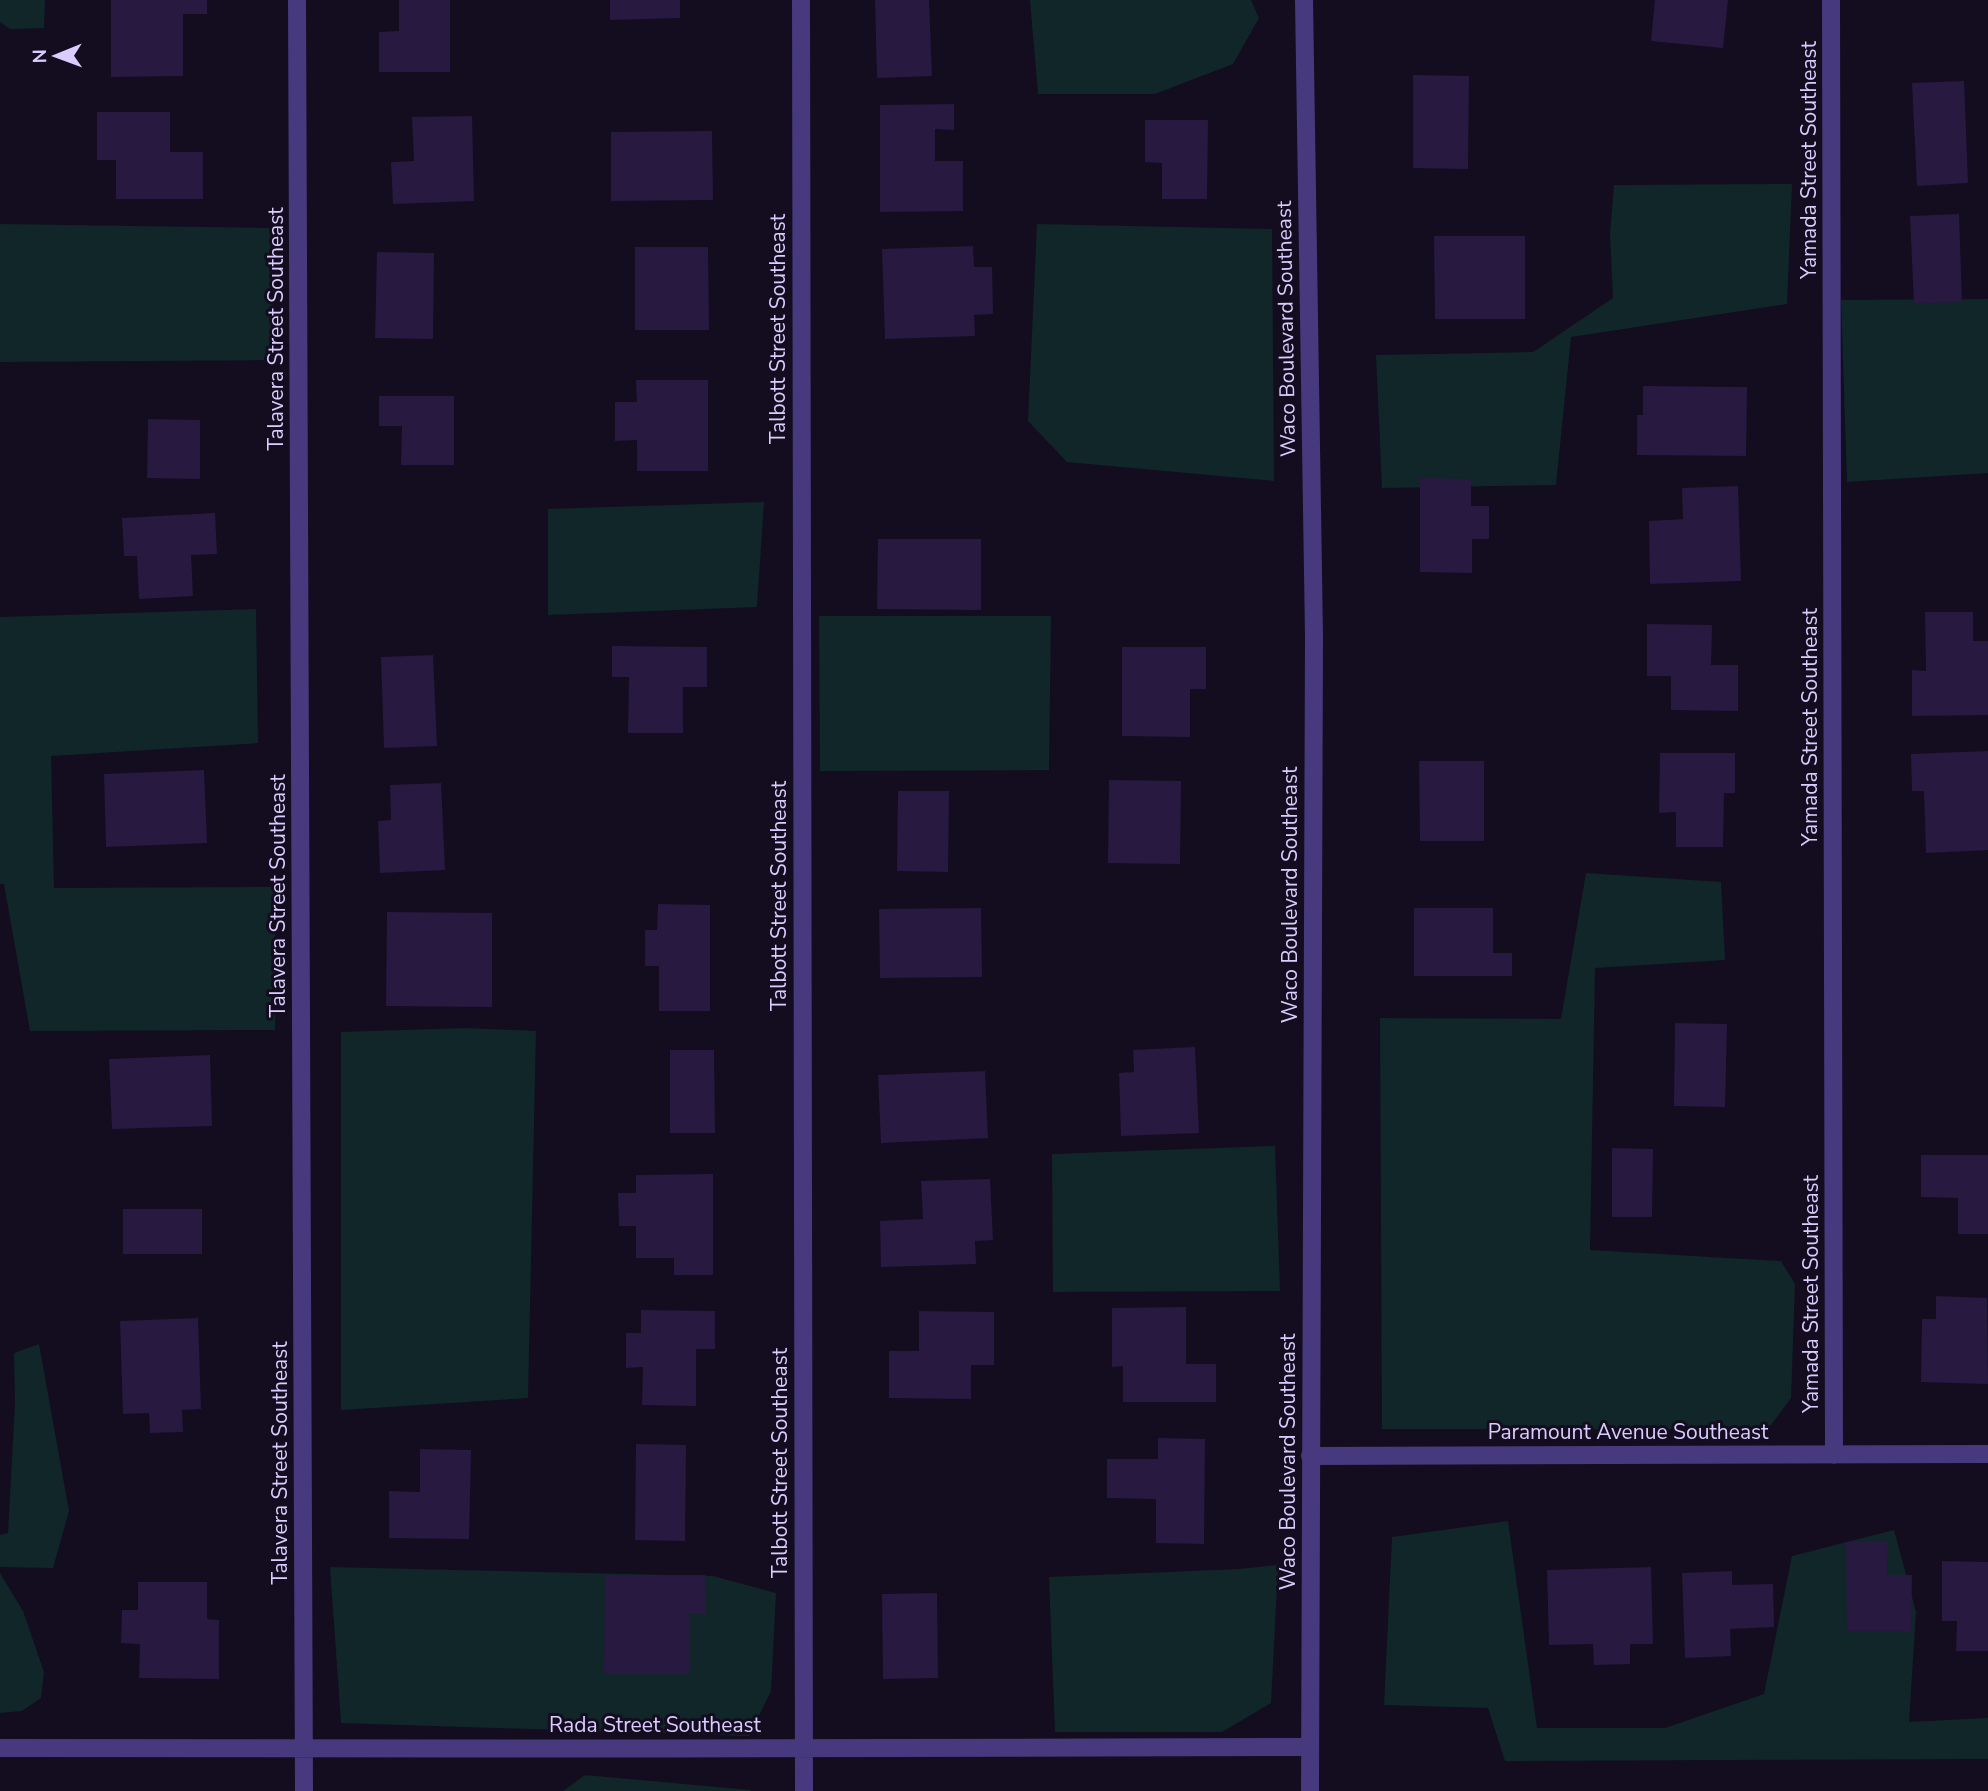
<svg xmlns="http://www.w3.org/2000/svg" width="1988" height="1791" font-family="'Nunito Sans',sans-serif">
<rect width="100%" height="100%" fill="#130d1f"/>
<path fill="#102629" d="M0,0H45L44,28L10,29L0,22Z
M1030,0H1251L1259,18L1233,64L1155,94H1038Z
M1792,184L1787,304L1571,337L1556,485L1382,488L1376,355L1533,352L1613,298L1610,234L1614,185Z
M0,224L270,228L274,360L0,362Z
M1037,224L1272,229L1274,481L1067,462L1028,421Z
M1988,299V473L1847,482L1841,300Z
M764,502L757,607L548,615V509Z
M256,609L258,743L51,756L54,888L275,887V1030L30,1031L4,884H0V617Z
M819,616H1051L1049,770L820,771Z
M1586,873L1721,882L1725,960L1595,968L1590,1250L1781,1261L1795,1284L1791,1398L1768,1429H1382L1380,1018L1561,1019Z
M465,1028L536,1031L528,1398L341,1410V1032Z
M1275,1146L1280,1291L1053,1292L1052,1154Z
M39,1344L69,1511L53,1568L0,1567V1535L8,1533L15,1403L14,1353Z
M1508,1521L1537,1728H1665L1764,1694L1792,1556L1894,1530L1916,1612L1909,1722L1988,1718V1759L1505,1761L1488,1708L1384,1705L1392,1537Z
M1278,1565L1271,1703L1222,1732H1055L1049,1577L1239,1569Z
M330,1567L713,1576L776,1593L771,1691L749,1736L341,1723Z
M0,1573L23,1611L44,1672L41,1698L22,1711L0,1713Z
M585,1775L750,1790V1791H563Z"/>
<path fill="#271940" d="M111,0H207V14H183V76L111,77Z
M399,0H450V72H379V32L399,31Z
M610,0H680V18L610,20Z
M875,0H929L932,76L877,78Z
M1655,0H1728L1723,48L1651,41Z
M1413,75L1469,76L1468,169L1413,168Z
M1964,81L1968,183L1917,186L1912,83Z
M954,104V130L935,129V161H963V211L880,212V105Z
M97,112H170V152H203V199H116V160H97Z
M472,116L474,201L393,204L391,162L414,161L412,117Z
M1145,120H1208L1207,199H1162V163L1145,162Z
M712,131L713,200L611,201V132Z
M1959,214L1962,302L1914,304L1910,216Z
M1434,236H1525V319H1435Z
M973,246L974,267H992L993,314L974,315L975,336L885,339L882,249Z
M635,247H708L709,330H635Z
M377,252L434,253L433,339L375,338Z
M636,380H708V471H637V440L615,441V402H637Z
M1643,386L1747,387L1746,456L1637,455V415H1643Z
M379,396H454V465H401L402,426H379Z
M148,419L200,420V479L147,478Z
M1420,478L1471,479V506H1489V539H1472V573L1420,572Z
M1738,486L1741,581L1650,584L1649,521L1683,519L1682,488Z
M215,513L217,554L191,555L193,596L139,599L137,556H124L122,518Z
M878,539H981V610L877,609Z
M1925,612H1973V641H1988V715L1912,716V670L1926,671Z
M1647,624L1712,625L1711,665H1738V711L1671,710V676H1647Z
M612,646L707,647V687H683V733H628L629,677H612Z
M1122,647H1206V689H1190V737L1122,736Z
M433,655L437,746L384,748L381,657Z
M1988,751V850L1926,853L1924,791H1912L1911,754Z
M1660,753H1735V793H1724L1723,847H1676V812L1659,813Z
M1419,761H1484V841H1420Z
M204,770L207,843L106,847L104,774Z
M1109,780L1181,781L1180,864L1108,863Z
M441,783L445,870L380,873L378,821L391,820L390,785Z
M898,791H949L948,872L897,871Z
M658,904L710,905V1011H659V966H645V930H657Z
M981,908L982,977L880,978L879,909Z
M1414,908H1493V953H1512V976H1414Z
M387,912L492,913V1007L386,1006Z
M1675,1023L1727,1024L1725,1107L1674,1106Z
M1195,1047L1199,1133L1121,1136L1119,1073L1134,1072L1133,1050Z
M670,1050H714L715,1133H670Z
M210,1055L212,1126L112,1129L109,1059Z
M985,1071L988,1138L881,1143L878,1075Z
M1612,1148L1653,1149L1652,1217H1612Z
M1921,1155H1988V1234H1958V1198L1921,1197Z
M713,1174V1275H674V1258H636V1226H619L618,1193H636V1175Z
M990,1179L993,1240L975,1241L976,1264L881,1267L880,1221L923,1219L921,1181Z
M123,1209H202V1254H123Z
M1936,1296L1987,1298L1988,1384L1921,1382L1922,1319H1936Z
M1186,1307V1364H1216V1402H1123V1366L1112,1367V1308Z
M641,1310L715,1311V1349H696V1406L642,1405L643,1367L626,1368V1333H641Z
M919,1311L994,1312V1365H971V1399L889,1398V1351H919Z
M198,1318L201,1409L182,1410L183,1432L150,1433L149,1413L123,1414L120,1321Z
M1158,1438L1205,1439L1204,1544L1156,1543V1499L1107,1498V1459H1158Z
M636,1444L686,1445L685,1541L635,1540Z
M420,1449L471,1450L469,1539L389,1538V1491L420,1492Z
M1846,1542H1888L1887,1575H1912L1911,1631H1847Z
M1942,1561L1988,1562V1651H1956L1957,1621H1942Z
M1651,1567L1653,1644H1630V1664L1594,1665L1593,1644L1549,1645L1547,1570Z
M1732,1571V1585L1773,1584L1774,1627L1730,1629L1731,1656L1685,1658L1682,1573Z
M605,1575H705L706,1614H690V1674H604Z
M138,1582H207V1619L219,1620V1679L139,1678L140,1644L121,1643L122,1610H138Z
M937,1593L938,1678L883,1679L882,1594Z"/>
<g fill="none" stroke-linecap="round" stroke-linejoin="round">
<path stroke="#47397d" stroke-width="18" d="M297,0L304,1791
M801,0L804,1791
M1831,0L1834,1455
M1310,1456L1988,1454
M0,1748C436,1751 873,1747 1309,1747"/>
<path stroke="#47397d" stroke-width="18" d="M1304,0L1314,636L1310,1791"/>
</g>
<g text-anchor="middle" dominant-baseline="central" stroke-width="6" stroke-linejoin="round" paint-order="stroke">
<g font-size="21" fill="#daccfe" stroke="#130d1f">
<text transform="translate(1809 160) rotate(-90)">Yamada Street Southeast</text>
<text transform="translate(276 329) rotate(-90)">Talavera Street Southeast</text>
<text transform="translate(778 329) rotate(-90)">Talbott Street Southeast</text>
<text transform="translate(1286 329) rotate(-91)">Waco Boulevard Southeast</text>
<text transform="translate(1810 727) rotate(-90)">Yamada Street Southeast</text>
<text transform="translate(1290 895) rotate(-90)">Waco Boulevard Southeast</text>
<text transform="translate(278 896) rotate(-90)">Talavera Street Southeast</text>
<text transform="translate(779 896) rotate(-90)">Talbott Street Southeast</text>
<text transform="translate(1811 1294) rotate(-90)">Yamada Street Southeast</text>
<text x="1628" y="1432">Paramount Avenue Southeast</text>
<text transform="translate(1288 1462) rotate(-90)">Waco Boulevard Southeast</text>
<text transform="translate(280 1463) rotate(-90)">Talavera Street Southeast</text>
<text transform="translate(780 1463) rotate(-90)">Talbott Street Southeast</text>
<text x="655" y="1725">Rada Street Southeast</text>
</g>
</g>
<g transform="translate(56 56) rotate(269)" stroke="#130d1f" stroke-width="5" paint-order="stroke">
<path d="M0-5L12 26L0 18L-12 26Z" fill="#daccfe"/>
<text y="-10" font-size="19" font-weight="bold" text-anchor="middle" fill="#daccfe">N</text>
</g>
</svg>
